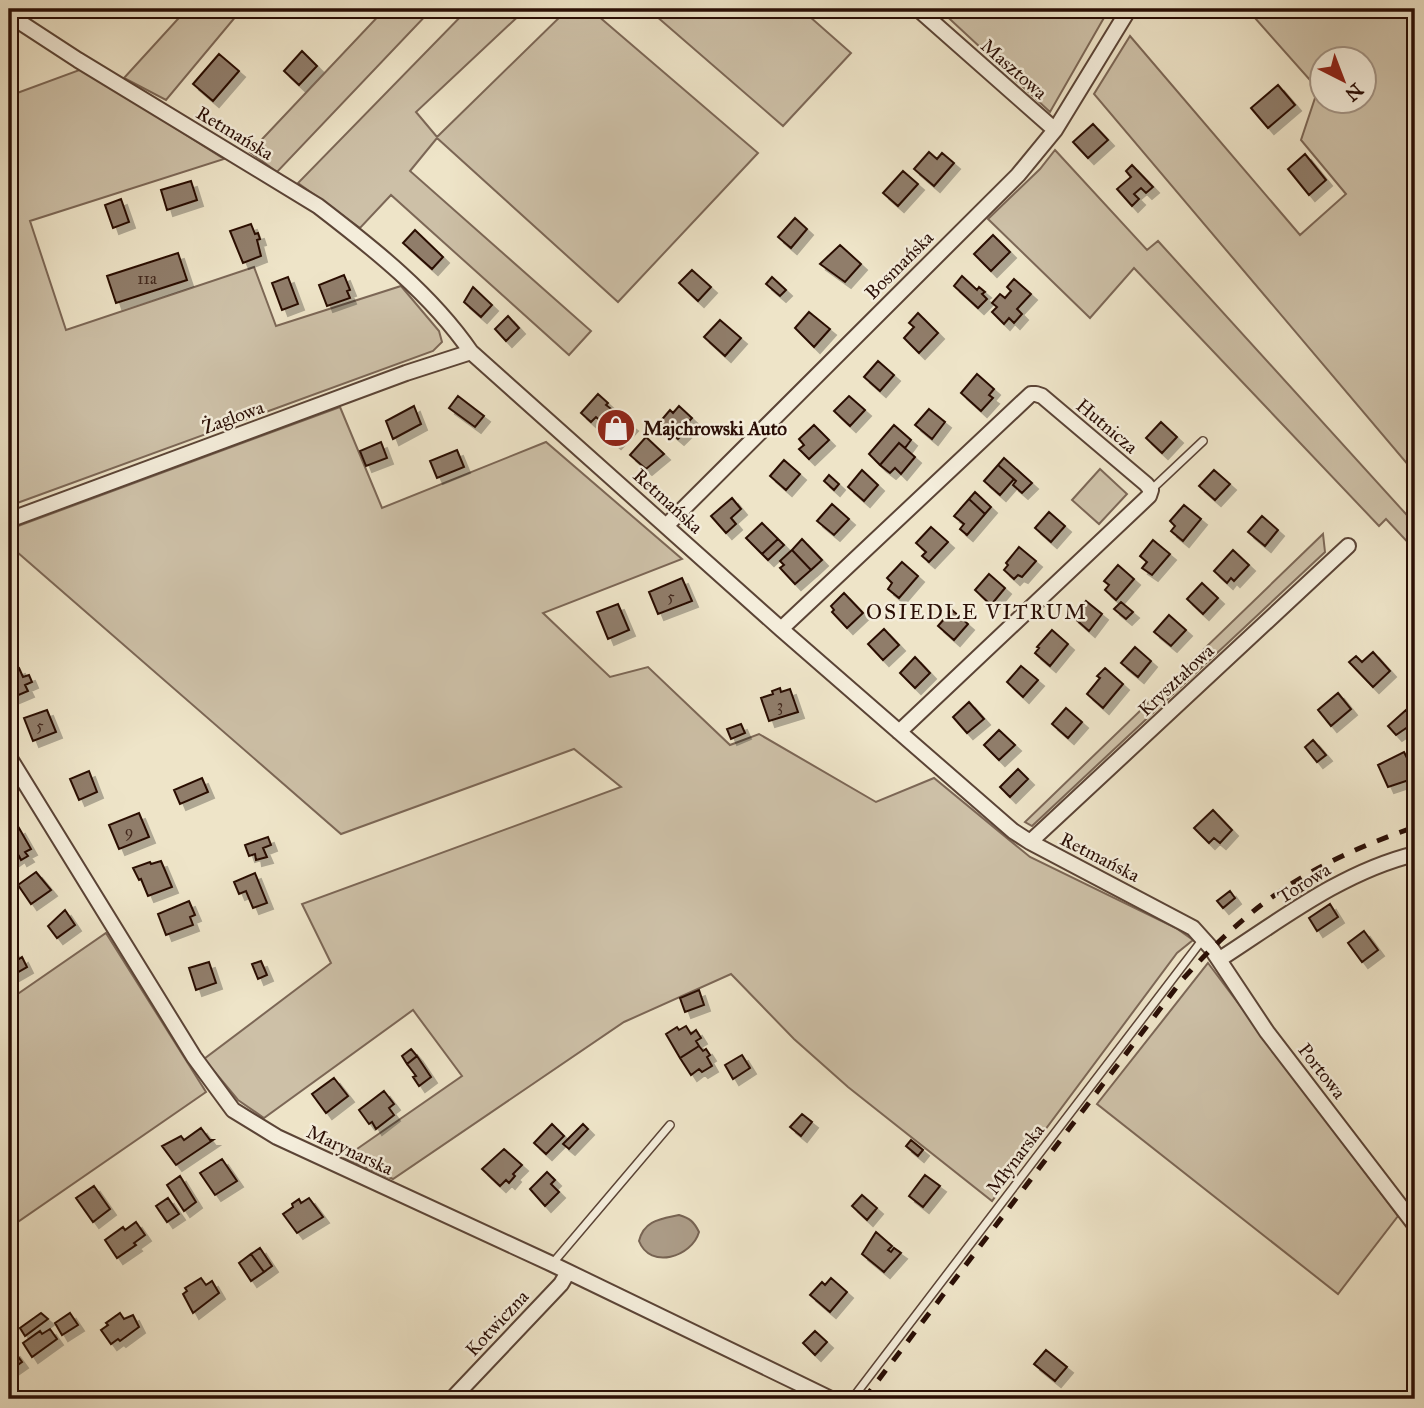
<svg xmlns="http://www.w3.org/2000/svg" width="1424" height="1408" font-family="'IM FELL Great Primer',serif">
<defs>
<filter id="shadow"><feDropShadow dx="6" dy="6" stdDeviation="0" flood-color="#0004"/></filter>
</defs>
<rect width="100%" height="100%" fill="#eee4c8"/>
<filter id="stains"><feTurbulence type="fractalNoise" baseFrequency=".00286" numOctaves="4"/><feColorMatrix values="0 0 0 0 .2 0 0 0 0 .09 0 0 0 0 .02 0 0 0 .5 -.17"/></filter>
<radialGradient id="worn" r=".72"><stop offset=".6" stop-color="#630" stop-opacity="0"/><stop offset="1" stop-color="#630" stop-opacity=".3"/></radialGradient>
<path fill="#cdc0a7" stroke="#7c6756" stroke-width="2" fill-rule="evenodd" d="M187,9H242L166,100L124,78Z
M385,9H432L277,172L250,152Z
M468,9H526L416,112L437,137L568,9H590L758,153L618,302L437,138L410,171L591,331L569,355L391,195L360,228L298,183Z
M648,9H801L851,53L783,126Z
M939,9H1109L1050,112Z
M1247,9H1404L1411,16L1415,13V473L1094,94L1130,36L1300,235L1346,194L1301,140L1318,89ZM1322,60H1364V102H1322Z
M82,69L224,159L30,221L66,330L254,267L276,326L401,286L439,331L442,342L433,351L9,506V96Z
M1055,150L1147,250L1158,241L1415,524V550L1386,519L1379,526L1134,268L1090,318L988,219L1040,169Z
M340,407L382,508L546,442L682,559L543,613L610,677L648,667L730,745L759,734L876,802L934,778L1030,857L1176,928L1193,940L1177,953L992,1201L848,1087L794,1039L731,974L624,1022L393,1179L344,1158L462,1076L413,1010L264,1118L238,1100L204,1059L331,963L302,904L621,787L574,749L341,834L9,545V531L18,526Z
M1100,469L1127,494L1099,524L1072,500Z
M1323,534L1325,552L1032,826L1025,822Z
M106,933L206,1092L9,1228V1000Z
M1208,963L1398,1216L1338,1294L1097,1104Z"/>
<path fill="#ab9b86" stroke="#776352" stroke-width="2" d="M679,1215C690,1218 694,1222 699,1232C692,1257 650,1270 639,1241C644,1220 661,1219 679,1215Z"/>
<path fill="#907d6a" stroke="#2a0e05" stroke-width="2" filter="url(#shadow)" d="M302,51L317,66L299,85L284,71Z
M219,54L239,71L213,101L193,84Z
M1278,85L1295,105L1268,128L1251,108Z
M1093,124L1108,140L1088,158L1073,142Z
M929,152L937,159L942,153L954,163L934,186L914,169Z
M1305,154L1326,180L1309,195L1288,169Z
M1132,165L1153,187L1146,193L1141,188L1134,194L1139,199L1132,206L1117,189L1131,177L1126,171Z
M903,171L918,184L898,206L883,193Z
M191,181L197,200L167,210L161,190Z
M121,199L129,222L113,228L105,205Z
M795,218L807,229L791,248L778,237Z
M251,224L255,234L258,233L260,239L257,240L261,256L243,263L230,231Z
M415,230L443,257L432,269L403,243Z
M993,235L1010,252L991,271L974,254Z
M840,245L861,264L845,282L820,264Z
M178,253L187,280L116,303L107,276Z
M692,270L711,287L698,301L679,283Z
M344,275L350,290L347,291L350,298L327,306L319,285Z
M962,276L977,290L979,287L985,292L982,294L987,299L978,308L954,286Z
M288,277L298,304L282,310L272,283Z
M772,277L786,290L780,296L766,284Z
M1014,279L1031,294L1017,309L1022,314L1014,323L1009,318L1004,324L992,312L997,307L992,303L1000,294L1005,298L1011,291L1007,287Z
M473,287L492,305L481,317L464,302Z
M809,312L830,329L814,347L795,328Z
M918,313L938,333L919,353L904,338L914,327L909,323Z
M508,316L519,328L506,341L495,329Z
M720,320L741,338L725,356L704,337Z
M878,361L894,375L880,391L864,377Z
M977,374L994,389L989,395L993,398L981,411L961,393Z
M598,394L608,403L606,405L632,425L615,443L607,436L612,431L596,417L591,422L581,413Z
M458,396L484,416L475,427L449,408Z
M849,396L865,410L850,426L834,411Z
M414,406L421,424L393,439L386,421Z
M679,406L692,418L682,429L685,432L678,439L659,423L670,410L673,413Z
M929,409L945,422L932,439L915,425Z
M1161,422L1177,437L1162,453L1146,438Z
M814,425L829,440L809,459L799,449L804,445L799,439Z
M894,425L911,440L905,448L899,443L880,465L869,454Z
M646,437L664,454L646,469L630,455Z
M381,442L387,458L366,466L360,451Z
M899,443L915,457L901,474L895,468L890,473L880,465Z
M457,450L464,467L437,478L430,461Z
M1004,458L1032,483L1022,493L1013,485L1016,481L998,465Z
M784,460L800,474L786,490L770,476Z
M998,465L1014,479L1000,495L984,481Z
M862,470L878,485L864,501L848,487Z
M1214,470L1230,484L1215,500L1199,486Z
M829,475L839,484L834,490L824,481Z
M975,492L991,507L985,514L969,499Z
M732,498L741,509L731,518L736,524L726,533L711,516Z
M969,499L985,514L967,535L960,529L964,524L954,516Z
M832,504L849,519L834,535L817,521Z
M1184,505L1201,519L1183,541L1171,531L1175,526L1170,521Z
M1049,512L1065,526L1051,542L1035,528Z
M1262,516L1278,530L1265,546L1248,532Z
M762,523L778,539L762,554L746,538Z
M931,527L948,542L929,562L922,556L926,552L916,543Z
M778,539L784,545L768,560L762,554Z
M802,539L822,560L811,570L792,550Z
M1153,540L1170,554L1152,575L1142,568L1147,562L1140,556Z
M1019,547L1036,561L1022,577L1018,575L1014,579L1004,570L1008,565L1006,563Z
M792,550L811,570L795,584L780,568L784,565L780,561Z
M1233,550L1249,565L1234,581L1231,578L1227,583L1214,571Z
M902,562L918,576L899,598L888,589L892,583L887,578Z
M1118,565L1134,579L1116,600L1105,590L1109,585L1104,581Z
M989,574L1005,588L991,605L975,590Z
M682,578L692,601L658,614L649,592Z
M1202,583L1218,598L1203,614L1187,599Z
M844,593L863,613L847,628L832,612L834,610L831,606Z
M1086,601L1102,614L1089,631L1073,617Z
M1121,602L1133,612L1126,619L1114,609Z
M618,604L629,630L608,639L597,612Z
M952,610L968,624L954,640L938,626Z
M1169,615L1186,630L1171,646L1154,632Z
M884,629L899,645L883,660L868,644Z
M1052,630L1068,644L1050,666L1035,653L1039,648L1037,647Z
M1135,647L1151,661L1138,677L1121,663Z
M1373,652L1390,671L1373,687L1349,662L1356,656L1362,662Z
M915,657L930,673L915,688L900,673Z
M1021,666L1038,680L1023,697L1007,682Z
M19,668L23,677L29,675L32,682L25,685L28,691L9,699V672Z
M1105,668L1123,684L1103,708L1087,694L1100,678L1097,676Z
M780,688L781,692L790,689L798,712L769,721L761,698L773,694L772,691Z
M1338,693L1351,709L1331,726L1318,710Z
M969,702L984,719L967,733L953,717Z
M1066,708L1082,722L1068,738L1052,724Z
M47,710L56,732L33,741L24,718Z
M1406,710L1415,722L1396,735L1388,726Z
M741,724L745,733L731,739L727,729Z
M999,730L1015,745L999,760L984,745Z
M1313,740L1326,755L1317,762L1305,747Z
M1404,752L1408,760L1414,758L1415,760V778L1388,787L1378,765Z
M1018,769L1028,779L1010,797L1000,787Z
M89,771L97,792L79,800L70,779Z
M202,778L208,792L180,804L174,790Z
M1213,810L1232,830L1220,843L1214,838L1209,843L1194,828Z
M139,813L149,837L119,849L109,825Z
M19,828L31,849L25,852L28,856L21,860L19,856L9,863V834Z
M268,837L271,845L263,848L267,857L256,860L255,854L249,856L245,845Z
M161,861L172,887L148,896L141,879L139,880L133,868L150,862L151,864Z
M36,872L51,890L31,904L18,885Z
M255,873L267,903L253,908L246,891L239,894L234,882Z
M1230,891L1235,898L1223,908L1217,901Z
M189,901L195,915L190,917L193,925L166,935L158,914Z
M1330,904L1338,917L1317,931L1309,918Z
M65,910L75,925L57,938L48,926Z
M1364,931L1378,950L1362,962L1348,943Z
M9,944L15,955L13,956L16,961L9,966Z
M22,957L27,967L13,975L9,966Z
M261,961L267,975L258,979L252,964Z
M209,962L216,983L196,990L189,968Z
M699,990L704,1005L685,1012L680,998Z
M686,1026L691,1034L696,1030L701,1038L696,1041L699,1046L680,1058L666,1034L677,1027L679,1030Z
M699,1046L703,1051L706,1049L710,1055L707,1057L712,1066L702,1072L699,1069L691,1075L680,1058Z
M411,1049L417,1056L407,1064L402,1056Z
M742,1055L750,1068L733,1079L725,1065Z
M417,1056L431,1077L419,1086L413,1077L416,1076L407,1064Z
M334,1078L348,1096L326,1113L312,1094Z
M384,1091L394,1104L389,1108L394,1115L376,1129L372,1122L369,1124L359,1110Z
M802,1114L812,1122L801,1136L790,1127Z
M552,1124L564,1136L546,1154L534,1143Z
M583,1124L588,1129L569,1149L563,1144Z
M201,1128L210,1140H213L176,1165L162,1146L181,1136L184,1140Z
M911,1140L923,1150L918,1156L906,1146Z
M504,1149L522,1165L513,1174L515,1176L509,1183L506,1180L500,1186L482,1169Z
M222,1159L237,1181L215,1195L200,1173Z
M547,1172L555,1180L551,1184L559,1192L545,1206L530,1189Z
M925,1175L940,1186L923,1207L909,1196Z
M180,1176L196,1202L184,1211L167,1185Z
M94,1186L110,1209L93,1222L76,1198Z
M862,1195L877,1208L867,1220L852,1206Z
M168,1198L179,1214L167,1222L156,1206Z
M309,1198L323,1217L297,1233L283,1214L293,1207L292,1204L299,1199L301,1203Z
M136,1222L145,1235L134,1243L136,1245L117,1258L105,1240L123,1227L125,1230Z
M876,1232L892,1246L888,1250L891,1252L894,1248L901,1253L884,1272L862,1254Z
M260,1248L272,1266L264,1272L251,1254Z
M251,1254L264,1272L251,1281L239,1263Z
M201,1278L206,1285L212,1281L219,1293L193,1313L183,1294L187,1291L185,1288Z
M831,1278L847,1292L830,1312L810,1295L822,1282L825,1285Z
M41,1313L48,1319L25,1336L20,1328Z
M70,1313L78,1325L62,1335L55,1323Z
M120,1313L124,1319L133,1315L139,1327L120,1341L118,1339L111,1344L101,1330L108,1325L106,1323Z
M50,1329L57,1339L32,1357L23,1343L40,1331L42,1334Z
M815,1331L827,1342L815,1355L803,1343Z
M1046,1350L1067,1367L1055,1381L1034,1364Z
M14,1351L22,1362L12,1369L9,1363V1354Z"/>
<g fill="none" stroke-linecap="round" stroke-linejoin="round">
<g stroke="#5b4436" stroke-width="10">
<path id="service" d="M1151,490L1203,441
M552,1264L670,1125
M852,1399L1203,939"/>
</g>
<g stroke="#5b4436" stroke-width="18">
<path id="minor" d="M918,9L1055,130
M9,15L78,60L318,206C374,249 431,294 471,352L781,629L1013,831L1030,842L1193,928L1211,948L1267,1032L1415,1225
M9,520L406,373L471,352
M667,525L1018,175L1055,130L1129,9
M781,629L1031,394H1036L1042,396L1146,484L1151,490L1149,496L899,732
M9,757L194,1057L233,1110L277,1137L552,1264L831,1399
M1030,842L1348,546
M1220,959C1282,919 1342,872 1415,854
M452,1399L561,1284L568,1272"/>
</g>
<use href="#service" stroke="#f4eddb" stroke-width="7"/>
<use href="#minor" stroke="#f4eddb" stroke-width="14"/>
<path stroke="#2a0e05" stroke-width="5" stroke-dasharray="12 12" stroke-linecap="butt" d="M864,1399L1182,980C1254,900 1313,862 1415,827"/>
</g>
<defs>
<g id="shop-disc" transform="scale(2.0125)"><circle r="9.5" fill="#8f2418" stroke="#f4eddb"/><path d="M-5-2.5h2.3a2.7 3.5 0 0 1 5.4 0H5L5.5 6h-11ZM-1.5-2.5h3a1.5 2.3 0 0 0-3 0Z" fill="#fff"/></g>
</defs>
<g fill-rule="evenodd">
<use href="#shop-disc" x="616" y="428"/>
</g>
<g text-anchor="middle" dominant-baseline="central" stroke-width="5" stroke-linejoin="round" paint-order="stroke">
<g font-size="16" fill="#442a1e">
<text x="147" y="278">11a</text>
<text x="671" y="596">5</text>
<text x="780" y="705">3</text>
<text x="40" y="725">5</text>
<text x="129" y="831">9</text>
</g>
<g font-size="19" fill="#2a0e05" stroke="#f4eddb">
<text transform="translate(1014 69) rotate(41)">Masztowa</text>
<text transform="translate(235 133) rotate(31)">Retmańska</text>
<text transform="translate(899 265) rotate(-45)">Bosmańska</text>
<text transform="translate(233 417) rotate(-20)">Żaglowa</text>
<text transform="translate(1107 426) rotate(40)">Hutnicza</text>
<text transform="translate(668 501) rotate(42)">Retmańska</text>
<text transform="translate(1176 680) rotate(-43)">Kryształowa</text>
<text transform="translate(1100 857) rotate(27)">Retmańska</text>
<text transform="translate(1304 883) rotate(-32)">Torowa</text>
<text transform="translate(1322 1071) rotate(52)">Portowa</text>
<text transform="translate(350 1150) rotate(25)">Marynarska</text>
<text transform="translate(1015 1159) rotate(-53)">Młynarska</text>
<text transform="translate(497 1323) rotate(-47)">Kotwiczna</text>
</g>
<g font-size="19" font-weight="bold" fill="#2a0e05" stroke="#f4eddb" text-anchor="start">
<text x="643" y="428">Majchrowski Auto</text>
</g>
<g font-size="21" letter-spacing="2" fill="#2a0e05" stroke="#f4eddb">
<text x="977" y="612">OSIEDLE VITRUM</text>
</g>
</g>
<rect width="1424" height="1408" fill="none" stroke="#eee4c8" stroke-width="35"/>
<rect x="10" y="10" width="1403" height="1387" fill="none" stroke="#2a0e05" stroke-width="3.5"/>
<rect x="18" y="18" width="1389" height="1373" fill="none" stroke="#2a0e05" stroke-width="2"/>
<g transform="translate(1343 80) rotate(138)"><circle r="33" fill="#f4eddb" stroke="#a39485" stroke-width="2"/>
<path d="M0-5L12 26L0 18L-12 26Z" fill="#8f2418"/>
<text y="-10" font-size="19" font-weight="bold" text-anchor="middle" fill="#2a0e05">N</text>
</g>
<rect width="100%" height="100%" filter="url(#stains)"/>
<rect width="100%" height="100%" fill="url(#worn)"/>
</svg>
